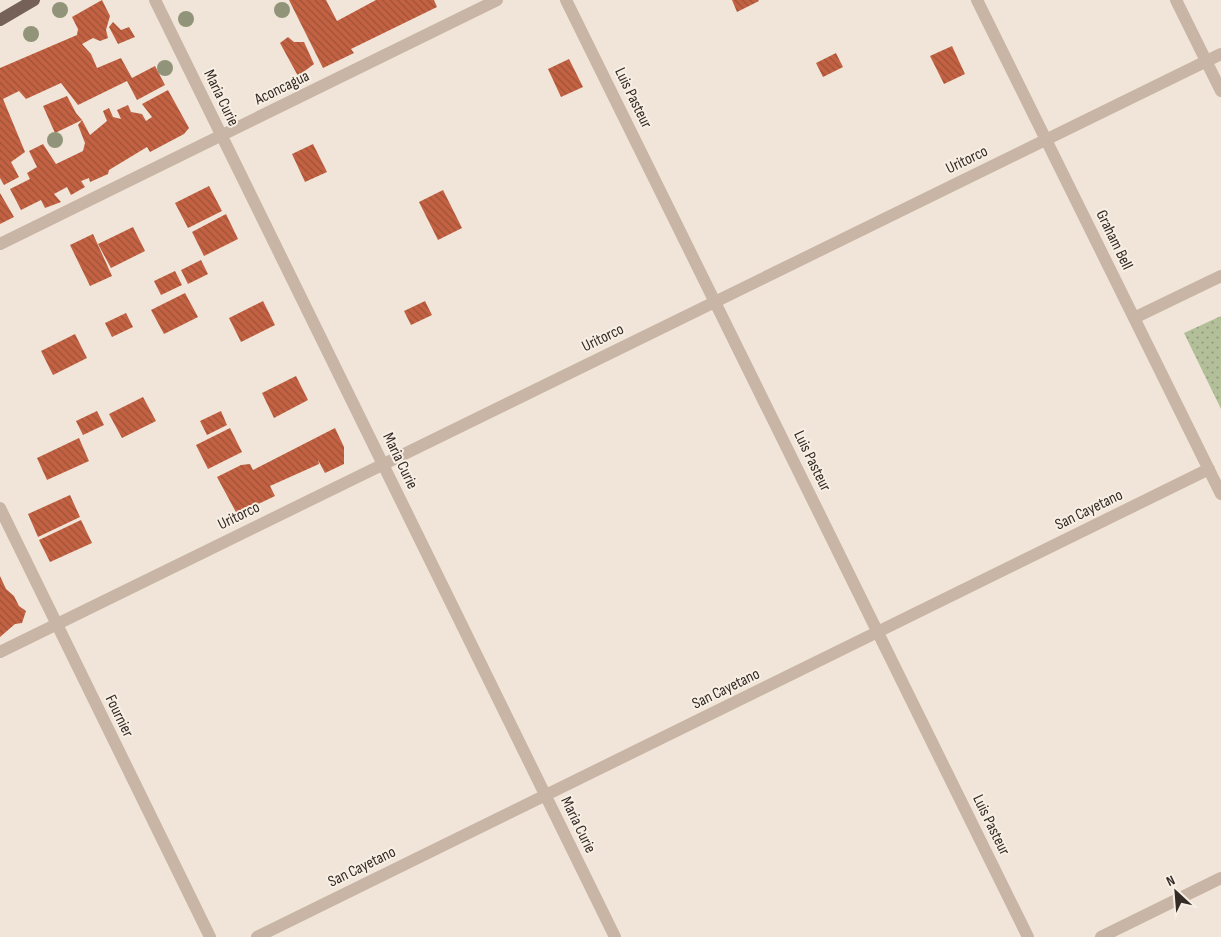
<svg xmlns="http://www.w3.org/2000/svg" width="1221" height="937" font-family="'Sofia Sans Condensed',sans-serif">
<defs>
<pattern id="park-dots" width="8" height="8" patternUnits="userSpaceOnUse" patternTransform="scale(1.25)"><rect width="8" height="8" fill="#b2bf99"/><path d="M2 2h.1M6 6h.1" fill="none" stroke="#929b7d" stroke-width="1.8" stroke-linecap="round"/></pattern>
<pattern id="building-back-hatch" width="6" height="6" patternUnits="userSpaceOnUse" patternTransform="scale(1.25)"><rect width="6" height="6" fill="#c36243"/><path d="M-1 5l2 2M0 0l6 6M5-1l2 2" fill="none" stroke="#9f5138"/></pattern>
</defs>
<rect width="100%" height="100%" fill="#f0e5d8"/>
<path fill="url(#park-dots)" d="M1221,316V409L1184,333Z"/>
<path fill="url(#building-back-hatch)" d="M102,0L110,16L106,30L108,38L100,41L93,38L82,44L91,54L97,68L121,58L132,78L155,66L165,85L137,100L127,81L78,105L61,83L26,99L19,91L3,99L25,152L11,162L19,177L4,185L0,178V68L77,35L78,29L72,17Z
M289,0H326L337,21L376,0H434L437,7L351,49L354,53L323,68Z
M732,0H758L759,1L737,12Z
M113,22L121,30L129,27L135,37L118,44L109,27Z
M288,37L294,42H304L314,64L298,76L280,43Z
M952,46L965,74L944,84L930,56Z
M836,53L843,67L823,77L816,63Z
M569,59L583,87L561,97L548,69Z
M168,90L189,128L184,134L150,152L147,147L109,170L108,174L90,182L89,178L81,181L85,187L71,195L67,187L54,194L61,202L45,208L41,200L21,210L10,189L30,179L27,173L37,167L29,151L43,144L56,164L83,151L85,143L78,125L82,120L55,133L43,106L67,96L76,113L82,120L90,135L107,121L103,111L109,108L113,117L121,119L117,110L128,105L131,112L142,114L146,121L152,117L142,104Z
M313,144L327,172L305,182L292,154Z
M209,186L222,211L188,228L175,203Z
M443,190L462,228L438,240L419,202Z
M0,193L14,217L0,224Z
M226,214L238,239L204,256L192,232Z
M133,227L145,251L111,268L98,244Z
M93,234L112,276L90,286L70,245Z
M201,260L208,274L188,284L181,270Z
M175,271L182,285L161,295L154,281Z
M185,293L198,317L164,334L151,310Z
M263,301L275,325L241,342L229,318Z
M425,301L432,315L411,325L404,311Z
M126,313L133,327L112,337L105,323Z
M75,334L87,358L53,375L41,351Z
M296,376L308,400L274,418L262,393Z
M143,397L156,421L122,438L109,414Z
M97,411L104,425L83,435L76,421Z
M221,411L227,425L207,435L200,421Z
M230,428L242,452L208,469L196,445Z
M335,428L344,447V464L325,473L318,460L319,464L270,486L275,496L237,514L217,477L241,465L250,464L253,470Z
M79,438L89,461L47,480L37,458Z
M70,495L80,517L38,537L28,514Z
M81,520L92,543L50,562L39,540Z
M0,576L6,589L14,596L19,606L26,611L22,623L15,624L0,637Z"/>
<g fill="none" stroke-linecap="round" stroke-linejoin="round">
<path stroke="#c8b5a5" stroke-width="12" d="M155,0L615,937
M566,0L1028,937
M977,0L1221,494
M1176,0L1221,91
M0,244L497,0
M1134,318L1221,276
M0,508L210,937
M0,652L1221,54
M257,937L1209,469
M1101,937L1221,878"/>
<path stroke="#756157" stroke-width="12" d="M0,20L34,0"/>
</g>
<g fill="#919478">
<circle cx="60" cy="10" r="8"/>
<circle cx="282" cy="10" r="8"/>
<circle cx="186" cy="19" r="8"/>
<circle cx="31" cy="34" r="8"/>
<circle cx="165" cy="68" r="8"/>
<circle cx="55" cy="140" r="8"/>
</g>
<g text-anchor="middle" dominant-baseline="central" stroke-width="4" stroke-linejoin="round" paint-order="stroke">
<g font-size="16" fill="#342a26" stroke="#f8efe4">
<text transform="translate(282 88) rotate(-26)">Aconcagua</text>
<text transform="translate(221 98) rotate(64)">Maria Curie</text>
<text transform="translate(633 98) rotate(64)">Luis Pasteur</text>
<text transform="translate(967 160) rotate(-26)">Uritorco</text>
<text transform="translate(1114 240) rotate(64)">Graham Bell</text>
<text transform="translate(603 338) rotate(-26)">Uritorco</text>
<text transform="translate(400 461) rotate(64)">Maria Curie</text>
<text transform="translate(812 461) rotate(64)">Luis Pasteur</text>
<text transform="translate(1089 510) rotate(-26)">San Cayetano</text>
<text transform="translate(239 516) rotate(-26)">Uritorco</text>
<text transform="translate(726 689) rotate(-26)">San Cayetano</text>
<text transform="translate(119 716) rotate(64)">Fournier</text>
<text transform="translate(578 825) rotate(64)">Maria Curie</text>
<text transform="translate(991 825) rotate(64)">Luis Pasteur</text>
<text transform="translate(362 867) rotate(-26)">San Cayetano</text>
</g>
</g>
<g transform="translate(1176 892) rotate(334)" stroke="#f8efe4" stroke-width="4" paint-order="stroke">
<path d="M0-4L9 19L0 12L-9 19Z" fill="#342a26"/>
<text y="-8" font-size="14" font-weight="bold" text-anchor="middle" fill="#342a26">N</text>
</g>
</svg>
